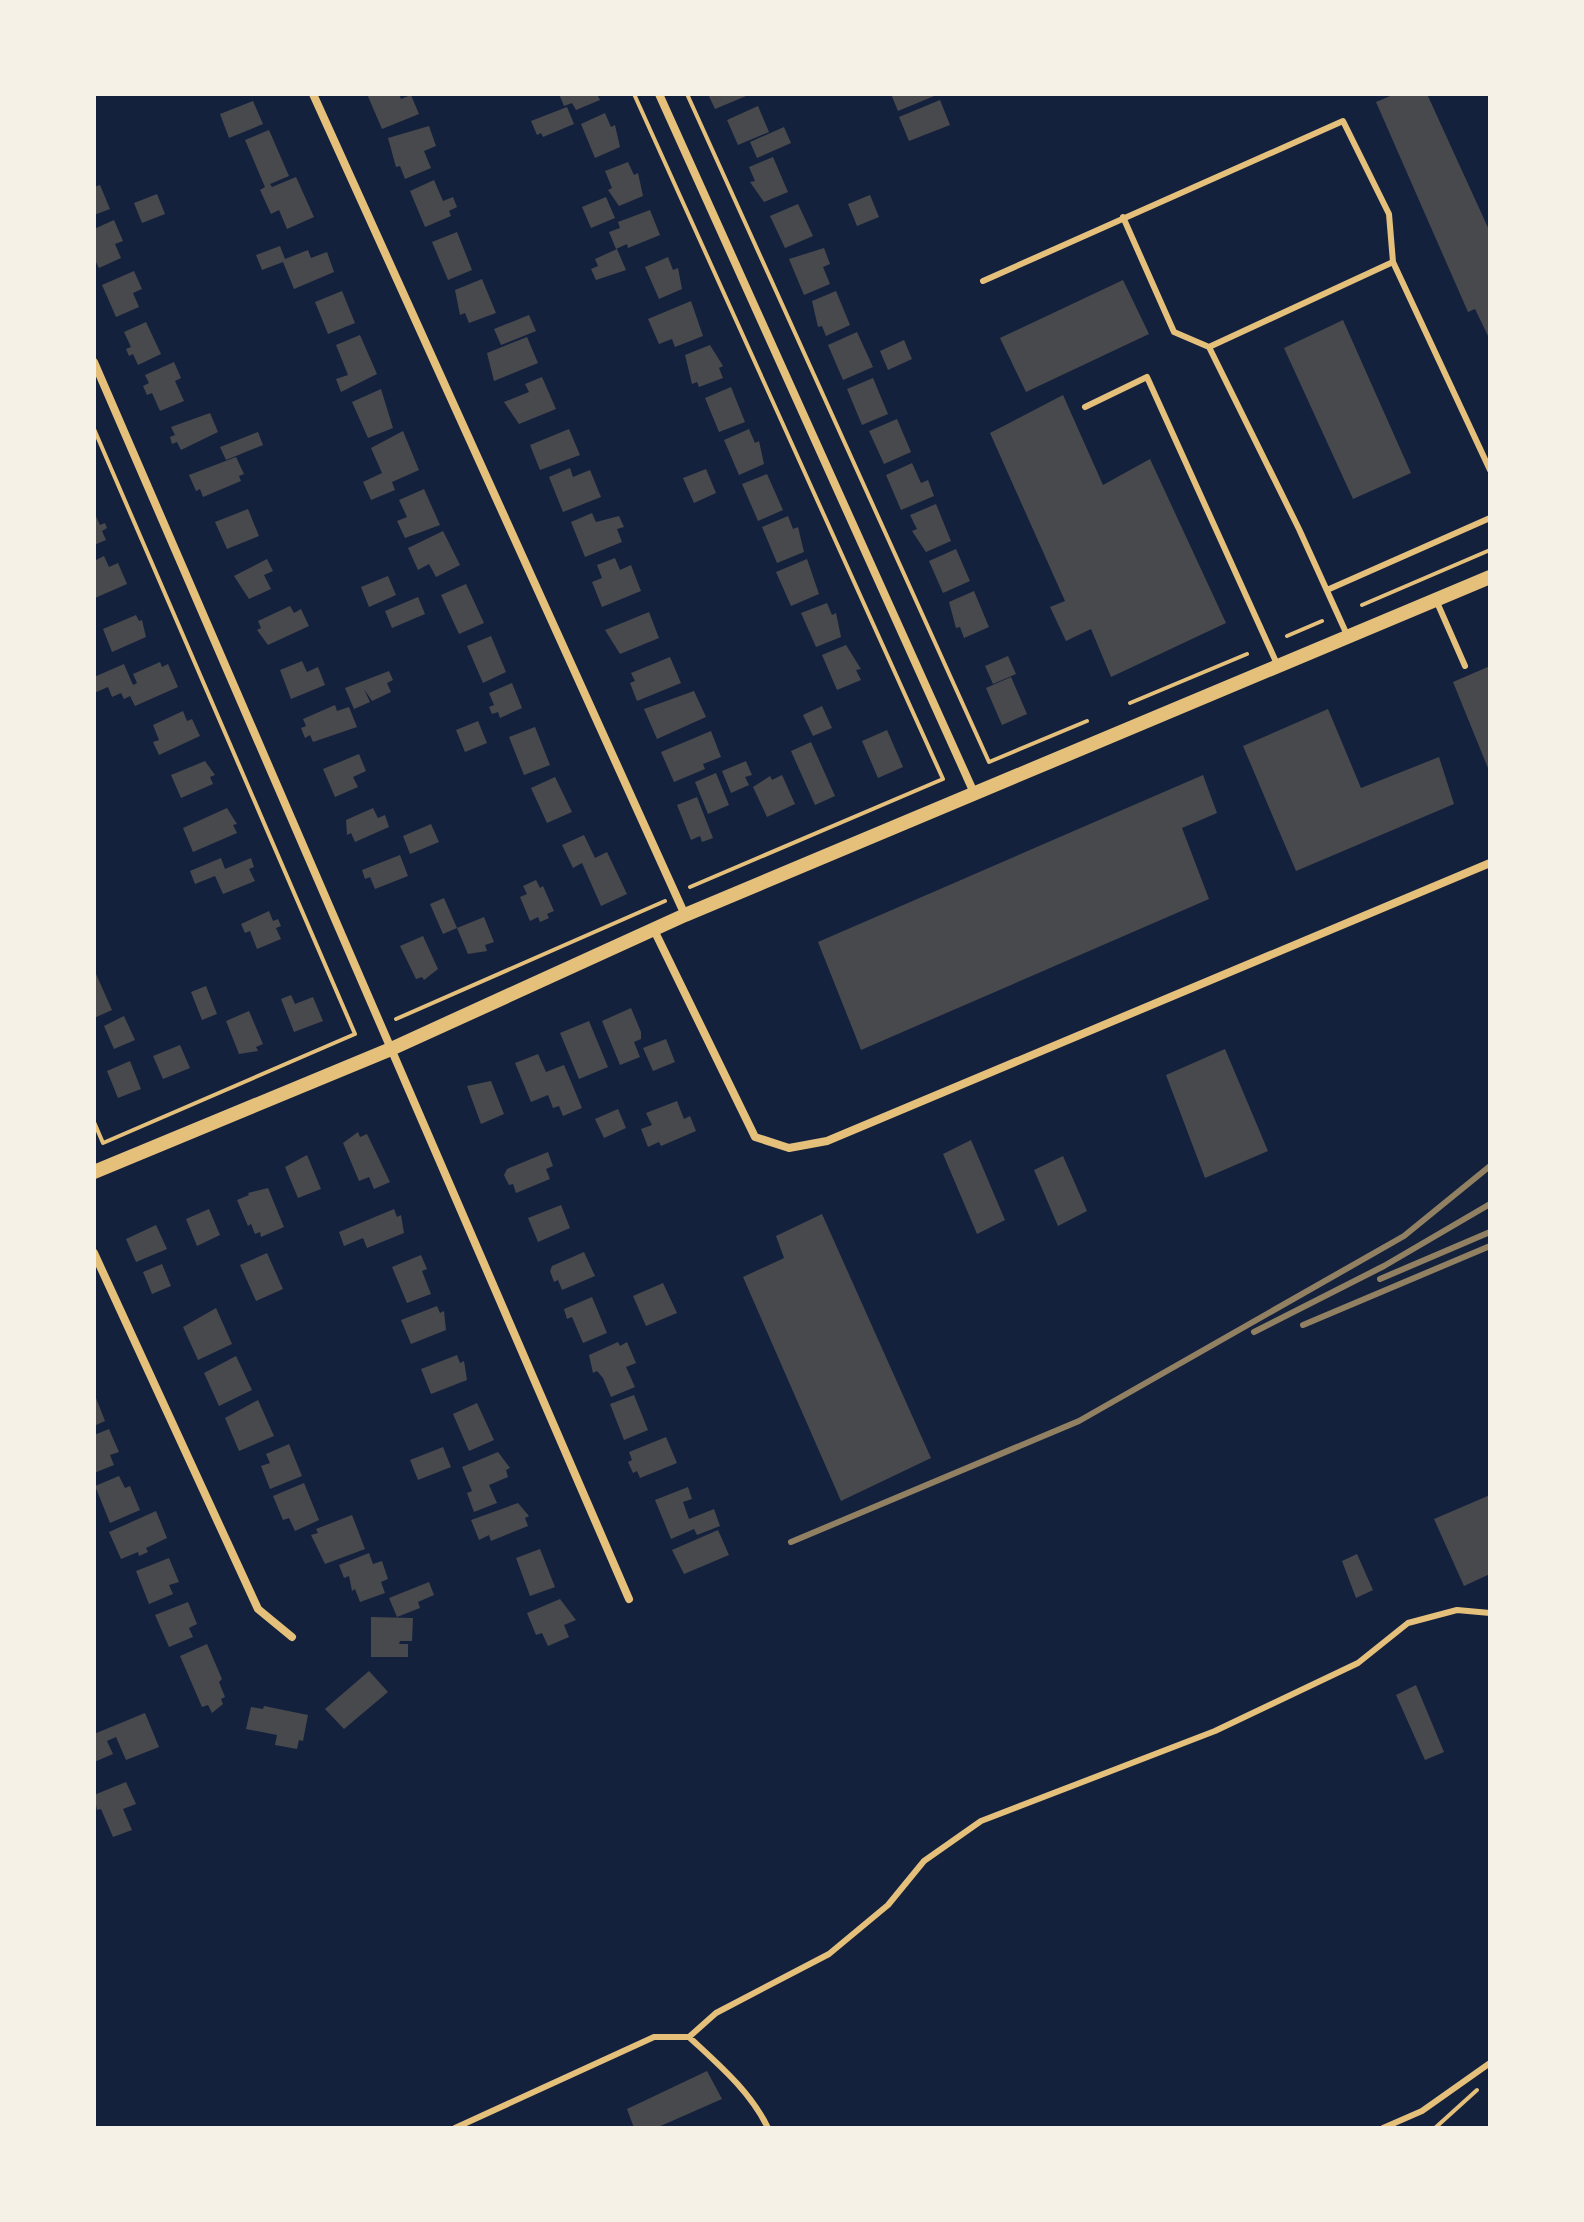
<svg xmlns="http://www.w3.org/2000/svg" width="1584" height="2222" font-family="'Source Sans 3',sans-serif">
<rect width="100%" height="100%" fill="#14213d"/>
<path fill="#48494c" d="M367,94H399L401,99L411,95L419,114L382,129Z
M559,94H597L600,100L576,110L572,103L564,106Z
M708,94H751L715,109Z
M891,94H939L898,111Z
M1395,94H1427L1490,232V340L1475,309L1468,312L1376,102Z
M940,100L950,125L909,141L899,117Z
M253,101L263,124L229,138L220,114Z
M758,106L769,132L738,145L727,120Z
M567,107L574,124L543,137L541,133L537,135L531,121Z
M605,113L611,127L615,125L620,147L595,158L581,124Z
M429,126L436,146L424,151L431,168L405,179L400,166L396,167L388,138Z
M784,127L791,143L757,158L750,142Z
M269,130L289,176L270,184L272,187L296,177L314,217L287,229L279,210L271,214L260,190L265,187L245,140Z
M773,157L788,192L764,202L750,182L755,181L749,167Z
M628,162L634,175L638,173L643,196L619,206L608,190L612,188L605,171Z
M434,180L443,201L453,197L457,207L449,211L451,216L425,227L410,191Z
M100,185L110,209L94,215V187Z
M157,194L165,214L142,223L134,203Z
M870,195L879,217L857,226L848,204Z
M606,197L615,218L591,228L582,207Z
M798,204L813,236L785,248L770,216Z
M650,210L660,235L628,248L627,244L616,249L609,232L620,228L618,222Z
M114,220L123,241L115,244L121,258L99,268L94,258V229Z
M457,232L472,270L448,280L432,242Z
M280,246L285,259L308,250L311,258L327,252L334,272L294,289L283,262L262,270L256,255Z
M824,248L830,264L823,267L830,284L804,295L789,259Z
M617,249L626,270L596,280L591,269L598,266L595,259Z
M668,257L673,270L678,268L682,289L659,299L645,267Z
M134,271L142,289L133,293L139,307L116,317L102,285Z
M482,279L496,313L469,323L465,313L460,315L455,290Z
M1123,280L1149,334L1026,392L1000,338Z
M342,291L355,323L328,334L315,302Z
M836,291L850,325L826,336L822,326L818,327L812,301Z
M691,301L703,336L675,347L672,339L659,344L648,319Z
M529,315L536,331L501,345L494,329Z
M1343,320L1411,473L1353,499L1284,348Z
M146,322L161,354L138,365L133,354L129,356L126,349L131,347L124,332Z
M857,332L873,367L843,380L828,345Z
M360,335L377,374L341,392L336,379L348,375L336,345Z
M527,337L538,363L494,381L487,353Z
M904,340L912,359L888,370L880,351Z
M710,345L723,366L719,368L723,378L699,387L697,382L692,384L685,355Z
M174,362L181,378L175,381L184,401L160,411L152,393L147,395L143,386L149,383L145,375Z
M542,377L556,409L519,424L504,402L529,392L525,384Z
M873,378L888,414L862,425L847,389Z
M731,387L745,422L719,432L705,398Z
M381,389L393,428L368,438L352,402Z
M1063,395L1103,485L1150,459L1226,623L1111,677L1091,629L1066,641L1050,607L1065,601L990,433Z
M210,413L218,432L181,450L177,442L172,444L170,437L175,435L171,427Z
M897,419L911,452L884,464L869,431Z
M569,429L580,455L540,470L530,445Z
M749,429L755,443L759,441L764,464L739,475L724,440Z
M403,431L419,470L392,482L395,490L371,500L363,482L382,473L371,448Z
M258,432L263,445L226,460L220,447Z
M236,457L244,474L239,476L241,481L203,497L200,489L196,491L189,475Z
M912,463L921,483L928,480L934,496L901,510L886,475Z
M570,468L573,477L590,470L601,497L563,512L549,477Z
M706,469L716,493L694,503L683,478Z
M767,474L783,510L758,521L742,484Z
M424,489L440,525L405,538L397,521L407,517L399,500Z
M936,504L951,541L926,552L912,531L917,529L910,515Z
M248,509L259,536L227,549L215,522Z
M94,512L100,525L105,523L107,528L102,531L106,540L94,545Z
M592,513L596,522L619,516L624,527L617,529L622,542L585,557L571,522Z
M788,516L793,529L798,527L804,552L777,563L762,527Z
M443,531L460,565L436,577L429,564L418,570L408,548Z
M956,549L970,581L943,593L929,561Z
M104,556L109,567L118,563L127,584L95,598L94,561Z
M615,558L620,570L631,565L641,591L602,607L592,582L602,578L597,565Z
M267,559L273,571L264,575L271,589L249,599L234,576Z
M807,559L819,594L791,606L776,572Z
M388,576L396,595L369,607L361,587Z
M466,584L484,623L459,634L441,595Z
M974,591L989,627L964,638L960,627L956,628L949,602Z
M418,597L425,614L392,628L385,611Z
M827,603L832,615L836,613L841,637L816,647L801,613Z
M290,606L294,613L301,609L309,626L268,645L257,630L261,628L258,621Z
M649,612L659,638L620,654L605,630Z
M136,615L139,621L142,620L146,637L112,652L103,629Z
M491,636L506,672L483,683L467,646Z
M846,645L861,669L856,670L861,680L837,690L822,655Z
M1008,656L1016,674L993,684L985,666Z
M670,657L681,683L637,701L630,683L635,681L631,673Z
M302,661L307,672L318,667L325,685L291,699L280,670Z
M160,662L162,667L168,664L178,687L135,706L130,696L124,699L121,693L112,697L108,687L94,693V677L124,664L133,685L137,683L133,674Z
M1490,666V773L1453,682Z
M389,671L393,680L387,683L391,692L372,701L364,689L370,702L354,709L345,688Z
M1011,677L1027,714L1002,725L986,688Z
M512,683L522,708L500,718L498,712L492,714L489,707L494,705L489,693Z
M694,691L706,717L657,739L644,709Z
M335,705L337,711L349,707L357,727L313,742L310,735L305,738L301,728L306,726L303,719Z
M822,706L832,728L813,736L803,715Z
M1328,709L1361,788L1439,757L1454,804L1296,871L1243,746Z
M183,711L187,721L192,719L200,736L159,755L153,742L159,740L153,725Z
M478,721L487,743L465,752L456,730Z
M535,727L550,765L524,775L509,737Z
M887,730L903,767L878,778L862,741Z
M711,731L721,757L703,764L705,769L674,782L661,752Z
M811,742L835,796L815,805L791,751Z
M359,754L366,771L353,777L358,787L335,797L323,769Z
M205,761L215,775L210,777L213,784L181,798L171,775Z
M746,761L752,775L745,777L749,785L731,793L722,771Z
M716,773L729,805L708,814L695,782Z
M782,775L795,804L767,817L753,787L770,776L772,780Z
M1203,775L1217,813L1182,828L1209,899L861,1050L818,942Z
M555,777L572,812L547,823L531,788Z
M697,797L713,838L702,842L700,836L691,840L677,805Z
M227,808L237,824L233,825L237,833L193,852L183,828Z
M373,808L378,818L385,815L389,827L355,842L351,833L347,835L346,820Z
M431,824L439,842L410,854L403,836Z
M584,835L595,858L607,852L627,894L601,906L582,863L573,868L562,845Z
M400,855L408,876L375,889L370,877L365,879L362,870Z
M221,858L225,869L251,858L254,867L249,869L255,881L223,894L215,876L195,884L190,871Z
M536,880L540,888L543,886L554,911L547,914L549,918L540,922L538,917L530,921L520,897L527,894L523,886Z
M444,898L457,928L443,934L430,904Z
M269,911L273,921L278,919L281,926L276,928L281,939L257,949L250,931L245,933L241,924Z
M484,917L494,942L485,945L487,951L468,954L457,928Z
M423,936L438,969L424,980L422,977L416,979L400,946Z
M96,974L112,1010L94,1018V975Z
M206,986L217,1014L202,1020L191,992Z
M291,995L295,1004L313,997L323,1021L294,1032L281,999Z
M631,1008L641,1032V1039L634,1042L640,1057L620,1065L602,1021Z
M249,1011L263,1044L256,1047L258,1051L239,1054L226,1021Z
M124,1016L135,1040L114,1049L104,1026Z
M589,1021L608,1067L579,1079L560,1033Z
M666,1039L675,1062L653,1071L643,1048Z
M180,1045L190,1068L163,1079L153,1056Z
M1225,1049L1268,1151L1205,1178L1166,1075Z
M538,1054L546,1072L564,1065L582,1108L563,1116L559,1106L553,1108L548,1095L531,1102L515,1063Z
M130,1061L141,1089L118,1098L107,1071Z
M491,1081L504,1114L481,1124L467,1086Z
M677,1101L684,1119L690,1116L696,1131L661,1146L659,1142L648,1147L641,1129L652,1125L646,1113Z
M618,1109L626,1128L604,1138L595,1119Z
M358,1132L360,1137L367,1134L390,1182L374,1189L369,1177L359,1181L343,1143Z
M971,1140L1005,1220L977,1234L943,1154Z
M548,1152L553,1166L546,1169L550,1179L516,1193L513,1184L509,1185L504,1175L507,1169Z
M307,1155L321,1189L298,1198L285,1167Z
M1063,1156L1087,1211L1058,1226L1034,1170Z
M268,1188L284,1227L261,1237L260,1232L255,1234L251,1224L248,1226L237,1200L249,1195L248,1193Z
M561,1205L570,1228L538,1242L528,1218Z
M209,1209L220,1235L197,1246L186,1219Z
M394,1209L397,1217L401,1215L404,1233L367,1248L363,1238L344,1246L339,1232Z
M822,1214L931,1458L841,1501L743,1277L784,1258L776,1236Z
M156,1225L167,1249L136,1262L126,1239Z
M584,1252L595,1276L562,1290L558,1280L554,1282L550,1271L552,1266Z
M267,1253L283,1289L256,1301L240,1265Z
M421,1255L427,1269L422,1271L431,1294L407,1303L392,1267Z
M162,1264L171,1286L152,1294L143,1272Z
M663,1283L677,1313L646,1326L633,1296Z
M592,1297L607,1333L583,1343L572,1317L567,1319L564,1309Z
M437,1306L440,1313L444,1311L446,1330L411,1344L401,1320Z
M216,1308L232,1344L198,1360L183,1327Z
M618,1342L620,1346L627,1342L636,1363L626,1367L635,1387L611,1397L603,1378L597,1371L593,1373L589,1355Z
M457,1355L460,1363L464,1361L467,1380L431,1394L421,1369Z
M236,1356L252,1390L219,1406L204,1373Z
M94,1393L105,1421L94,1426Z
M634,1395L648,1430L624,1440L610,1404Z
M258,1400L274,1436L239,1451L225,1418Z
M477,1403L494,1440L469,1451L453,1414Z
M109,1429L119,1452L110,1455L114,1465L94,1473V1435Z
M666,1437L677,1463L640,1478L637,1471L633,1473L628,1462L632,1460L629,1452Z
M289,1444L302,1476L270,1489L261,1466L270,1463L266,1454Z
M443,1447L451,1467L418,1480L410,1460Z
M498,1452L510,1468L506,1470L508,1477L489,1485L497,1503L474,1512L467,1493L472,1491L462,1467Z
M119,1476L125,1488L130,1486L140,1510L110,1523L95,1486Z
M304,1483L319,1520L295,1531L289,1518L283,1520L273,1496Z
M688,1487L692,1499L683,1502L689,1519L714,1509L720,1526L697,1535L694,1529L671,1539L655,1500Z
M1490,1495V1574L1464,1586L1434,1519Z
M518,1503L529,1516L525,1518L528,1526L491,1541L489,1535L479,1540L471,1520Z
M156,1511L167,1538L146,1548L148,1552L139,1556L138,1552L121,1559L109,1532Z
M352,1515L365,1549L325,1564L311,1535L318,1533L316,1529Z
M718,1530L729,1555L684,1574L672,1550Z
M540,1549L555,1587L530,1596L516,1558Z
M369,1553L373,1564L382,1561L388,1579L381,1582L385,1593L360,1602L355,1589L352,1591L349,1576L344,1578L339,1565Z
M1357,1554L1373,1590L1356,1598L1342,1561Z
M169,1558L179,1582L169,1585L173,1594L149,1604L136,1571Z
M429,1582L434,1595L418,1602L420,1608L397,1617L389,1598Z
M560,1599L576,1620L564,1625L569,1637L548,1646L542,1633L536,1635L527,1613Z
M188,1602L197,1624L189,1628L193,1637L169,1647L155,1615Z
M371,1617L413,1618L412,1641H400L399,1644H408V1657H371Z
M207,1644L222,1679L219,1682L225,1697L221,1699L223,1704L212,1713L208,1705L202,1707L180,1656Z
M369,1671L388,1692L344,1729L325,1709Z
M1416,1685L1444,1752L1425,1760L1396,1695Z
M264,1706L308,1715L303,1741L299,1740L297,1749L275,1745L277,1735L246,1729L251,1707L263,1709Z
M145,1713L159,1747L126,1760L116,1737L107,1741L113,1754L94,1762V1734Z
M126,1782L136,1804L123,1809L132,1830L113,1837L101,1809L97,1810L94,1795Z
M707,2071L722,2099L656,2128H634L627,2109Z"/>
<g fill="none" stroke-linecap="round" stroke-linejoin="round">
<path stroke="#e5c07b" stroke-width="4" d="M634,94L943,779L690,887
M687,94L989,762L1087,721
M94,429L355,1034L103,1143L94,1122
M1362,605L1490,550
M1287,636L1322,621
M1130,703L1247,654
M396,1019L665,901
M1435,2128L1477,2090"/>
<path stroke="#e5c07b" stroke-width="6" d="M1123,217L1174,332L1209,347
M983,281L1343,121L1389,214L1393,262L1490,470
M1085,407L1147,377L1277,664
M1327,590L1490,518
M1436,600L1465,666
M1348,637L1299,529L1209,347L1393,262
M689,2037L716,2013L829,1954L888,1905L924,1861L981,1821L1215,1731L1358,1663L1408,1623L1457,1610L1490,1613
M455,2128L654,2037H689C719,2065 750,2091 768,2128
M1383,2128L1422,2111L1490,2063"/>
<path stroke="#e5c07b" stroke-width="8" d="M313,94L685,915
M659,94L975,795
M94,362L629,1599
M654,930L755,1137L789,1148L827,1141L1490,863
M94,1253L258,1609L292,1637"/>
<path stroke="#e5c07b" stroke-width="14" d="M94,1172L391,1049L685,915L1490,577"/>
<path stroke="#918062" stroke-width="6" d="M1380,1279L1490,1232
M1303,1325L1490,1246
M1254,1332L1384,1266L1490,1204
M791,1542L1079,1421L1404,1236L1490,1166"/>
</g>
<rect width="1584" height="2222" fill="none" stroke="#f6f1e7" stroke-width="192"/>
</svg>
